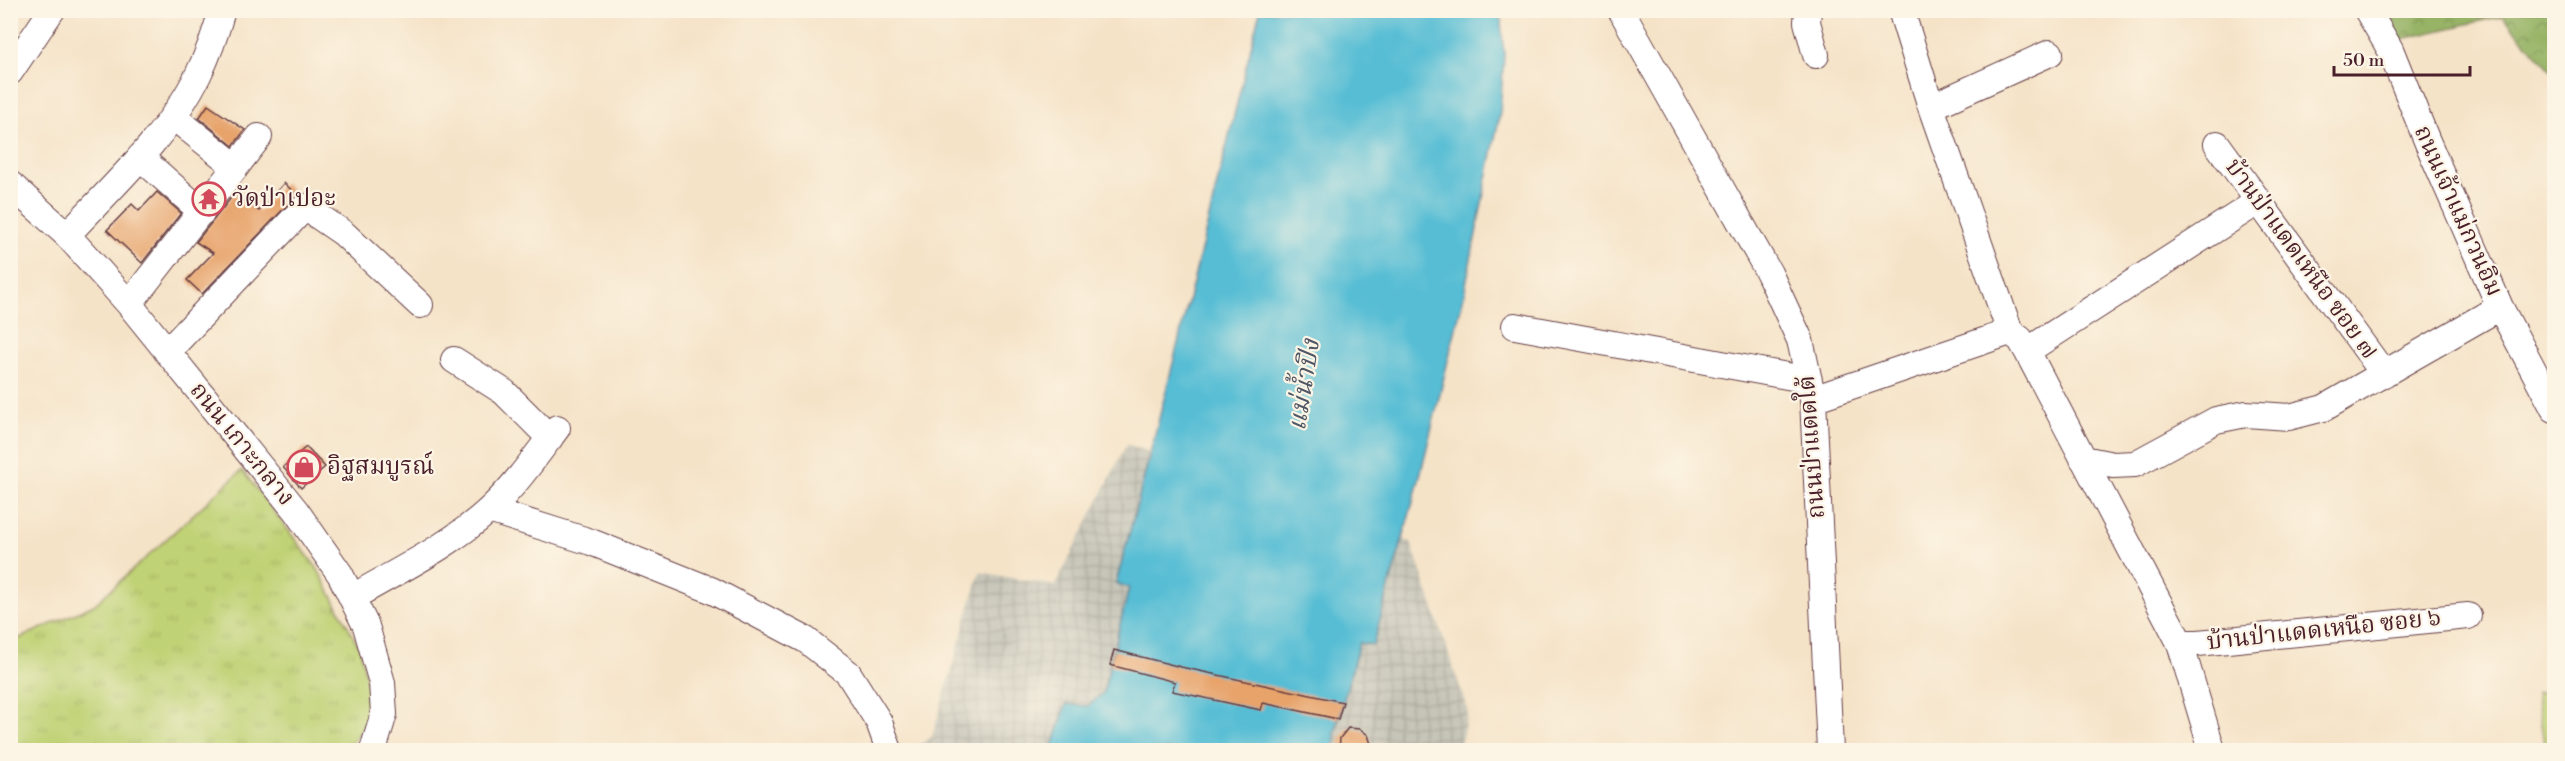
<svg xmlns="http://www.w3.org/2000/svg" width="2565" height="761" font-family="'Libre Bodoni','Noto Serif Thai',serif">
<defs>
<pattern id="industrial-grid" width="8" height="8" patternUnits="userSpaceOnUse" patternTransform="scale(1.5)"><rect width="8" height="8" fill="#c6c5b8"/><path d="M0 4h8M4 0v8" fill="none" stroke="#aca99e"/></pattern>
<pattern id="grass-tufts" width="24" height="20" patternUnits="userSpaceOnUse" patternTransform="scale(1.5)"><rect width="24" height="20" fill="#bfd275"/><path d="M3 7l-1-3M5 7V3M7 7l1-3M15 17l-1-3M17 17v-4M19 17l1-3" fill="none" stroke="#a6b465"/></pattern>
<pattern id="forest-crowns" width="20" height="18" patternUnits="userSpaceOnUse" patternTransform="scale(1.5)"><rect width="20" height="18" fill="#97b466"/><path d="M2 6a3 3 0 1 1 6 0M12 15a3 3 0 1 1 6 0" fill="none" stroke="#7d9254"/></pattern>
</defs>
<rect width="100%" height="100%" fill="#fcf5e5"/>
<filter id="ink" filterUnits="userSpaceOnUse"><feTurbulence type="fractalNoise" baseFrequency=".0167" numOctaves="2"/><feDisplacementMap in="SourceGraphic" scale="12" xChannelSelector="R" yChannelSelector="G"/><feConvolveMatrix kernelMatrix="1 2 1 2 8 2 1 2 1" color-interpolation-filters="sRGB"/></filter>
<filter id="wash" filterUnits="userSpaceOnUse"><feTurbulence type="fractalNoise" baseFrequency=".008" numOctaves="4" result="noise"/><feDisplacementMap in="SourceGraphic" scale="24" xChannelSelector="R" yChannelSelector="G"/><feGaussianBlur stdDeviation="1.35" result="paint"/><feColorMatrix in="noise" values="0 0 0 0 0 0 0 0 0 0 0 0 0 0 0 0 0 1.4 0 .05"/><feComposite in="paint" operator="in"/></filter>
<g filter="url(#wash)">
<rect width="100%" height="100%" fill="#f5e3c8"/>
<path fill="url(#industrial-grid)" d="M1127,444L1334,522L1411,542L1468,711L1459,750H910L932,737L980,572L1055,586Z"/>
<path fill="url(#grass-tufts)" stroke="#847850" stroke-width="1.5" d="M242,470L317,568L360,649L373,712L348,750H11V642L94,605Z"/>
<path fill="url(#forest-crowns)" stroke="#706a48" stroke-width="1.5" d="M2377,11H2554V73L2502,16L2398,40Z"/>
<path fill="#bfd275" stroke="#847850" stroke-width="1.5" d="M2554,692V750H2545L2536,693Z"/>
<path fill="#57bdd4" stroke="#506e80" stroke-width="1.5" d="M1260,11H1500L1504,55L1500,113L1463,299L1418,484L1373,645L1359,643L1335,733L1334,750H1052L1066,704L1088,706L1103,693L1129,588L1116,583C1168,393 1212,201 1260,11Z"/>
<g id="blocks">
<path fill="#e7a36a" d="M208,105L245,130L233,146L199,118Z
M284,183L297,195L202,294L187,280L213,253L196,242L234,194L259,211Z
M157,192L181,213L142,263L107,230L132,204L139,211Z
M306,447L325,467L301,488L283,467Z
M1114,650L1181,667L1343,702L1338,719L1263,703L1261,710L1172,691L1175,682L1110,665Z
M1348,728L1360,729L1368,735L1373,750H1339L1340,738Z"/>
</g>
</g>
<g filter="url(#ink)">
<use href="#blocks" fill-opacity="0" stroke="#643c43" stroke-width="1.5"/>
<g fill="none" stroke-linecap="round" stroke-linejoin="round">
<g stroke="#643c43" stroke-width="28">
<path id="minor" d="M1621,10L1769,273L1800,340L1813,399L1830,750
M1808,10L1807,22L1816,55
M1901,10L1931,107L2010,332L2020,339L2027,351L2180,643L2212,750
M2367,10L2390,49L2427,141L2500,307L2554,409
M10,72L52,10
M1931,107L2050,53
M185,126L236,167
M2217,144L2384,374
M140,157L202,212
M10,184L67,235L129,304L296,511L340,574L366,626L382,683L384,714L373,750
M67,235C111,188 170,133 198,75C208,55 216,32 222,10
M129,304L259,137
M1515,326L1809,380
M2027,351L2259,201
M167,352L305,207L343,233L420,305
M454,360L504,392L550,438
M1813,399L2010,332
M2083,459L2113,465L2135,464L2216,420L2246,414L2289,417L2324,408L2500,307
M489,510L591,542L711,590L806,640L848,673L879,722L889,750
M353,597C399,570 450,546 489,510C515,486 536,456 557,428
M2180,643H2198L2468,616"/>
</g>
<use href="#minor" stroke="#fff" stroke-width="26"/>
</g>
</g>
<defs>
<g id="temple-ring" transform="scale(1.725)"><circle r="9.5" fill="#fcf5e5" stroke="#d1495b" stroke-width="1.5"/><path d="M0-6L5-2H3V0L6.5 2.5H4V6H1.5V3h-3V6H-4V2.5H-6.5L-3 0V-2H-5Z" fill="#d1495b"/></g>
<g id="shop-ring" transform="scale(1.725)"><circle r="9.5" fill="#fcf5e5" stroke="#d1495b" stroke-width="1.5"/><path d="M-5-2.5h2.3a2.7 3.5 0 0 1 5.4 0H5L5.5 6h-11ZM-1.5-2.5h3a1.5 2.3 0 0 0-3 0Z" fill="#d1495b"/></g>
</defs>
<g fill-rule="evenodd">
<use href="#temple-ring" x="209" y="199"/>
<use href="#shop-ring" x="304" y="467"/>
</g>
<g text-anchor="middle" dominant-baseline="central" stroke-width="4.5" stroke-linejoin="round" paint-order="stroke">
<g font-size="24" fill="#4a1f2b" stroke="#fcf5e5" text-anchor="start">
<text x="232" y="199">วัดป่าเปอะ</text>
<text x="327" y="467">อิฐสมบูรณ์</text>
</g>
<g font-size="24" fill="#4a1f2b" stroke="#fcf5e5">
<text transform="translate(2458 211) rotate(66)">ถนนเจ้าแม่กวนอิม</text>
<text transform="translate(2301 259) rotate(54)">บ้านป่าแดดเหนือ ซอย ๗</text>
<text transform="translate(242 444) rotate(51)">ถนน เกาะกลาง</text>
<text transform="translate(1812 447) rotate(-94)">ถนนป่าแดดใต้</text>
<text transform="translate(2324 630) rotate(-6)">บ้านป่าแดดเหนือ ซอย ๖</text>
</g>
<g font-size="26" font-style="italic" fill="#4f5666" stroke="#fcf5e5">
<text transform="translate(1304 385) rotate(-81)">แม่น้ำปิง</text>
</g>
</g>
<rect width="2565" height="761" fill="none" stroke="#fcf5e5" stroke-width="36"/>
<path d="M2334 66v9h136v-9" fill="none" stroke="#4a1f2b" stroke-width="3"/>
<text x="2343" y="66" font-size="18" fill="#4a1f2b" stroke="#fcf5e5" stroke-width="4.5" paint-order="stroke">50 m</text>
</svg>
